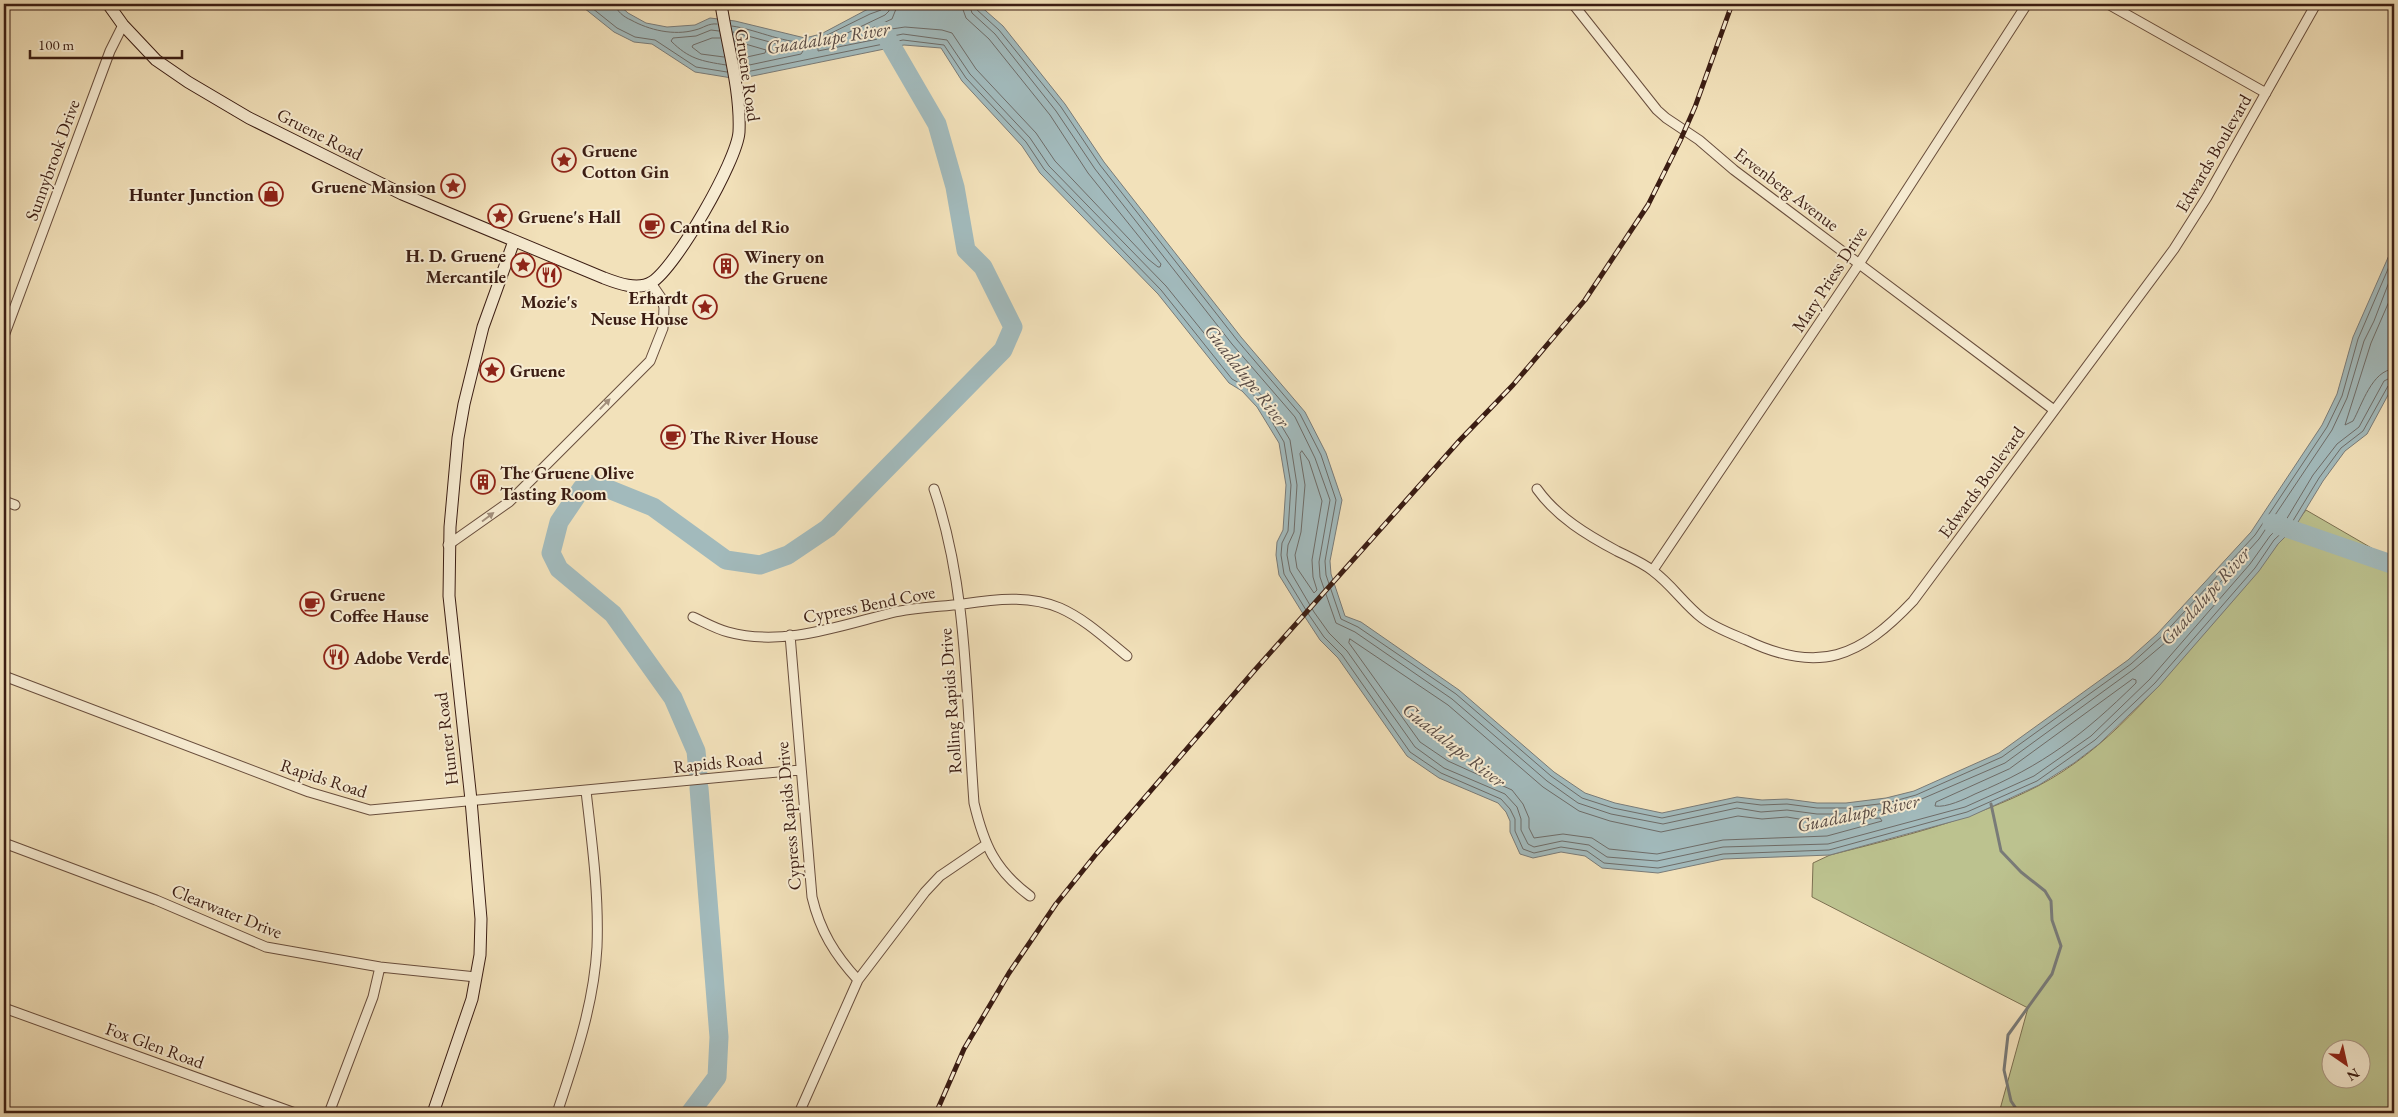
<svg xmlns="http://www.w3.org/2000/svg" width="2398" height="1117" font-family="'EB Garamond',serif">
<rect width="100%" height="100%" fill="#f2e1ba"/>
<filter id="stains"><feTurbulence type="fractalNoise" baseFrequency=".004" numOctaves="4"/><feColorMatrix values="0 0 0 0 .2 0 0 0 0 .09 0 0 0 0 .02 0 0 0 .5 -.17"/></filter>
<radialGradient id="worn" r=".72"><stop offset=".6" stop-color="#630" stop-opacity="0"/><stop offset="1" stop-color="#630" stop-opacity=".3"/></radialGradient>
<path fill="#bcc28f" stroke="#7c7051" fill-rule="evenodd" d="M2306,510L2394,561V1113H1999L2028,1008L1812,897L1813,863L1830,855C1901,837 1972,820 2038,786C2107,750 2157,687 2207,630C2232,602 2254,576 2277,545C2286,533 2297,523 2306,510ZM2330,1050H2360V1080H2330Z"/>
<path fill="#a2babc" stroke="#797b78" d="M579,4H618L628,13L646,23L667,27L695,25L710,18L735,21L805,38L821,34L868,9L879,6L978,4L1003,26L1065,104L1104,162L1241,337L1305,412L1326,453L1342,500L1330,561L1331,574L1345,616L1361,622L1459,690L1554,772L1585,793L1615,803L1662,813L1737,797L1762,800L1787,799L1817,803H1846L1886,798L1914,791L1999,753L2128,660L2157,634L2251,532L2322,425L2337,394L2353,337L2394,244V384L2367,434L2345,451L2323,481L2295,527L2278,544L2259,571L2159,686L2099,744L2074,763L2039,785L1969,817L1830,855L1724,859L1658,873L1602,868L1585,856L1561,852L1533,858L1520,854L1510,832V821L1506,812L1498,803L1439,778L1407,756L1338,658L1320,640L1305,617L1279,575L1276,555L1277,542L1283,530L1286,485L1279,443L1257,407L1242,391L1229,383L1158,294L1040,173L1022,146L962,81L941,48L904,45L738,79L695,72L652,44L634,42L614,32Z"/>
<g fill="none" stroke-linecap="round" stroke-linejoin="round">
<path stroke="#6e6c68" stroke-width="1" d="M587,4L617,28L635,37L655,40L696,67L727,72
M615,4C616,11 624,17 631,20C649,30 674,36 695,30C704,28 708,23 717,24
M890,4L889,11L885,15L818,47V51L903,34L947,40L970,74L1030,138L1049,166L1166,286L1237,374L1249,382L1266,400L1290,440L1297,485L1294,532L1288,545L1287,555L1290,571L1314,612L1329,633L1347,651L1415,747L1444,768L1505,794L1517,807L1521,819V830L1528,844L1534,847L1562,841L1589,845L1607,857L1657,861L1723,847L1828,844L1965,807L2034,776L2091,736L2150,679L2250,564L2270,536L2286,520L2313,475L2337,444L2359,427L2384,381L2394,376
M898,4L892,19L872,28L871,32L905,27L942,30L952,33L976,69L1036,133L1055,161L1148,259L1158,267H1160L1161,264L1088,173L1050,115L989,39L966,18L961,4
M969,4L972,13L995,34L1056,111L1095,169L1232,344L1295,417L1315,458L1330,500L1319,562L1320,577L1336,623L1355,632L1452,699L1547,781L1578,803L1611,814L1663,824L1737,808L1761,812L1787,810L1817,814H1847L1889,809L1917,801L2005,763L2134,669L2166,642L2259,539L2332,430L2347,398L2364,341L2374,321L2394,269
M975,4L976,9L999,30L1061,107L1100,165L1237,340L1300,414L1321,455L1336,500L1325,561L1326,575L1341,619L1358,627L1456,694L1551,776L1582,798L1613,808L1662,818L1737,802L1761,805L1787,804L1817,808H1846L1887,803L1916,795L2002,757L2131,664L2161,637L2255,535L2327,427L2342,396L2358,339L2394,255
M732,26C759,30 786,45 813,42L870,14L881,10L884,4
M719,31L711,30L696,36L673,38L671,41C689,59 701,61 726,65
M733,32L803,51L801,54L740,67
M720,38H712L693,45L692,47L701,54L724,57
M735,41L766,50L765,53L738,59
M741,73L903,40L944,45L966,78L1026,142L1044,169L1161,290L1232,379L1246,387L1261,403L1284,442L1291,485L1288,531L1282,543L1281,555L1284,574L1309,615L1324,637L1342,655L1410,752L1441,773L1501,799L1510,809L1515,819V831L1523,849L1534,853L1561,847L1587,851L1604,863L1658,868L1723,854L1829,850L1967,812L2037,781L2095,740L2155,683L2255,568L2274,540L2291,524L2319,478L2341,448L2363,431L2388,386L2394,383
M2394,290L2371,343L2345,425L2353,421C2362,405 2372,370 2394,369
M1302,451L1309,461L1322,501L1312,560L1313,577L1317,590L1314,593L1297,568L1295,555L1301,532L1305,485L1300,454Z
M1350,639L1448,705L1543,787L1579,811L1610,821L1661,832L1738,816L1762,819L1787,817L1817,822L1880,818L1882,821L1827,836L1723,840L1657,854L1609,849L1592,838L1563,834L1534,838L1529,828V818L1523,804L1512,790L1448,761L1420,742L1349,643Z
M2133,679L2136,680V683C2083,735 2044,765 1975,794C1965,799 1946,808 1935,806L1936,802L2009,769Z"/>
<path stroke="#797b78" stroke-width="3" d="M1991,804L2001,851L2021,872L2045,891L2051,901L2052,920L2061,946L2052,974L2008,1035L2004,1070L2011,1101L2019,1113"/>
<path stroke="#a2babc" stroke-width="19" d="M2272,523L2394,565
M698,771L696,751L673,698L613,614L559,569L551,553L559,522L582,488L596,484L653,507L726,560L760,565L788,555L828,528L1003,350L1013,327L983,267L966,250L955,187L937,124L883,31
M690,1113L717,1077L719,1037L699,788"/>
<g stroke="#694e3d" stroke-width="11">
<path id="street" d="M1573,4L1657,110L1666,118L1699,140L1734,170L2054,410
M2108,4L2266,93
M4,336L110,51L123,25
M934,489C968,589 966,698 974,803C984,845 995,870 1030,896
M1537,489C1557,517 1587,535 1617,551C1629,557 1643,563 1653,571C1671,584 1684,604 1702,618C1715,628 1732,634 1746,640C1819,675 1860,657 1913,601L2174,249L2207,197L2316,4
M4,501L15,505
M448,545L509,502L650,361L663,328L664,308L662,299L651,283
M1653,570L1859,264L2027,4
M693,617C704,622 716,629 728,632C782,647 839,626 891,613C915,607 939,607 963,604C995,599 1029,595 1060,608C1085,619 1106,639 1127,656
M790,635L812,897C820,931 835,955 858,980
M4,676L309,792L370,810L800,770
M4,843L156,900L266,947L380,967L476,977
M4,1008L295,1113
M329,1113L373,997L380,967
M557,1113C575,1059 594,1004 597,947C599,894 592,843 586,791
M799,1113L858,980L925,892L940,876L987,844"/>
</g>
<g stroke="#3b1d13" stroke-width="13">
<path id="secondary" d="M108,4L123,25L156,60L188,82L249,118L402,194L604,278C617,283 638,291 652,282C676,267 737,161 739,132C741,90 727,45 721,4
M433,1113L472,999L480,955L481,919L471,800L449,596L450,527L458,438L464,404L483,327L514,241"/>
</g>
<use href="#street" stroke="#f7ecd2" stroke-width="9"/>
<use href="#secondary" stroke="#f7ecd2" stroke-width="11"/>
<g stroke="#3b1d13" stroke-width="5">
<path id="rail" d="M936,1113L964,1049L1009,973L1056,904L1097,853L1254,671L1460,440L1513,385L1585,300L1648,205L1680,141L1695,107L1732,4"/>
</g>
<use href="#rail" stroke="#f7ecd2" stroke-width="3" stroke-dasharray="9" stroke-linecap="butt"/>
</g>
<defs><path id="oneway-solid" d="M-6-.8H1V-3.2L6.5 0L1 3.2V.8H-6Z" transform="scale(1.25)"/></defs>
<g fill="#a28f7c">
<use href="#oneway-solid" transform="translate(605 404) rotate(-46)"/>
<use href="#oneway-solid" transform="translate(488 517) rotate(-37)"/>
</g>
<defs>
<g id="sight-ring" transform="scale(1.25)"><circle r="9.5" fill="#f7ecd2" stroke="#8f2418" stroke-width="1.5"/><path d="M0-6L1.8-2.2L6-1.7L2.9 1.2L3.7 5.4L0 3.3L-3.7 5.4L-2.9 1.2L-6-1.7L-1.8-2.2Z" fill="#8f2418"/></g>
<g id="shop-ring" transform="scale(1.25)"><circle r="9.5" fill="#f7ecd2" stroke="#8f2418" stroke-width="1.5"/><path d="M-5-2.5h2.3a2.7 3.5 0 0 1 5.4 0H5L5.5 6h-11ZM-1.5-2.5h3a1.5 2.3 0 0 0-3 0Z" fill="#8f2418"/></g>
<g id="cafe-ring" transform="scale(1.25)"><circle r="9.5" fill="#f7ecd2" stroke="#8f2418" stroke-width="1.5"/><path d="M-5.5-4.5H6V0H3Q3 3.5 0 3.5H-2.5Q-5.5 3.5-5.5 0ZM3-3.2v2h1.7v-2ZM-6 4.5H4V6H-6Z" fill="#8f2418"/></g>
<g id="building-ring" transform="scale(1.25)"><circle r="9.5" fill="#f7ecd2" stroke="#8f2418" stroke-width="1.5"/><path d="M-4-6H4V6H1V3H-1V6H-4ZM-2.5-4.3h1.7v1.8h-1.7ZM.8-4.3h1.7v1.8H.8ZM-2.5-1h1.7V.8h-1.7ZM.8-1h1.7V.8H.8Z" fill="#8f2418"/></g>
<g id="restaurant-ring" transform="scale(1.25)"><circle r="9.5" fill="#f7ecd2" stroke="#8f2418" stroke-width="1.5"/><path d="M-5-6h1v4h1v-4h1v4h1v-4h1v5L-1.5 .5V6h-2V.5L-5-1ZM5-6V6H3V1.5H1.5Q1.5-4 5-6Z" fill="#8f2418"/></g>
</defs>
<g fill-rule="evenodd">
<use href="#sight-ring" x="564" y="160"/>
<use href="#sight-ring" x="453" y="186"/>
<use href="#shop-ring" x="271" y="194"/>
<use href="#sight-ring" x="500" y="216"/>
<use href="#cafe-ring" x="652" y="226"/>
<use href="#sight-ring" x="523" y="265"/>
<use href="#building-ring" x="726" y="266"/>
<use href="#restaurant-ring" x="549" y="275"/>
<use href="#sight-ring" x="705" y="307"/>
<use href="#sight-ring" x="492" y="370"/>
<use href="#cafe-ring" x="673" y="437"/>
<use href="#building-ring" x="483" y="482"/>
<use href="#cafe-ring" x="312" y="604"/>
<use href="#restaurant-ring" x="336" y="657"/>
</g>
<g text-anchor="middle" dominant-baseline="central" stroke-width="4" stroke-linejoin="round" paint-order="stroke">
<g font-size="18" fill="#3b1d13" stroke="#f7ecd2">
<text transform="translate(748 75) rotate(82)">Gruene Road</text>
<text transform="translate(320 134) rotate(27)">Gruene Road</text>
<text transform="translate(2213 153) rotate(-60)">Edwards Boulevard</text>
<text transform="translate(52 160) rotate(-70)">Sunnybrook Drive</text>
<text transform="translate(1787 189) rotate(37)">Ervenberg Avenue</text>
<text transform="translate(1829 279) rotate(-57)">Mary Priess Drive</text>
<text transform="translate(1981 482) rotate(-54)">Edwards Boulevard</text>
<text transform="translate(869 604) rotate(-11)">Cypress Bend Cove</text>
<text transform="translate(950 701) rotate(-94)">Rolling Rapids Drive</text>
<text transform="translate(446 739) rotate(-97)">Hunter Road</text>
<text transform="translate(718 762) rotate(-6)">Rapids Road</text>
<text transform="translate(324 778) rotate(18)">Rapids Road</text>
<text transform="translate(788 816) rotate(-95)">Cypress Rapids Drive</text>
<text transform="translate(227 911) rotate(22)">Clearwater Drive</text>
<text transform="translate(155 1045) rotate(20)">Fox Glen Road</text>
</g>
<g font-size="18" font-weight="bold" fill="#3b1d13" stroke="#f7ecd2" text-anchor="start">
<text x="582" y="150">Gruene<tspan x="582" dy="21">Cotton Gin</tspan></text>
<text x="436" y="186" text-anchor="end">Gruene Mansion</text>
<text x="254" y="194" text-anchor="end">Hunter Junction</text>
<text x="518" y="216">Gruene's Hall</text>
<text x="670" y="226">Cantina del Rio</text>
<text x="506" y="255" text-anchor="end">H. D. Gruene<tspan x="506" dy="21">Mercantile</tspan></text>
<text x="744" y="256">Winery on<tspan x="744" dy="21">the Gruene</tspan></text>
<text x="688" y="297" text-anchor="end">Erhardt<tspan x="688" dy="21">Neuse House</tspan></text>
<text x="549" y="301" text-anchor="middle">Mozie's</text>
<text x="510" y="370">Gruene</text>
<text x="690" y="437">The River House</text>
<text x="500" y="472">The Gruene Olive<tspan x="500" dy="21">Tasting Room</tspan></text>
<text x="330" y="594">Gruene<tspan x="330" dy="21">Coffee Hause</tspan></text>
<text x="354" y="657">Adobe Verde</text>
</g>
<g font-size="19" font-style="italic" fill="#5a4c46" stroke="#f7ecd2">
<text transform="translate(828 38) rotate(-9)">Guadalupe River</text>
<text transform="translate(1247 376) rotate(52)">Guadalupe River</text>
<text transform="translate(2205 596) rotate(-48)">Guadalupe River</text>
<text transform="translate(1454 745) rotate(38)">Guadalupe River</text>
<text transform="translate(1858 813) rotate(-12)">Guadalupe River</text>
</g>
</g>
<rect width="2398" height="1117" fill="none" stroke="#f2e1ba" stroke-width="20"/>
<rect x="5" y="5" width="2388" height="1107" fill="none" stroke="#3b1d13" stroke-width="2.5"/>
<rect x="10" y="10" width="2378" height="1097" fill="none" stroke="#3b1d13"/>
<g transform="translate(2346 1064) rotate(146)"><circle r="24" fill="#f7ecd2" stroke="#ac9986"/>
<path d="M0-4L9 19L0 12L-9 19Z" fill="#8f2418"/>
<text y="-8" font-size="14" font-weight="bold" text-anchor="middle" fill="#3b1d13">N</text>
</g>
<path d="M30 50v8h152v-8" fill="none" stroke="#3b1d13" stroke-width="2.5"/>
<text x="38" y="50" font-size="15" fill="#3b1d13" stroke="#f7ecd2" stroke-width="4" paint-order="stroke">100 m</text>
<rect width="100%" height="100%" filter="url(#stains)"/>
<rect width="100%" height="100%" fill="url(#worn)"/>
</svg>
